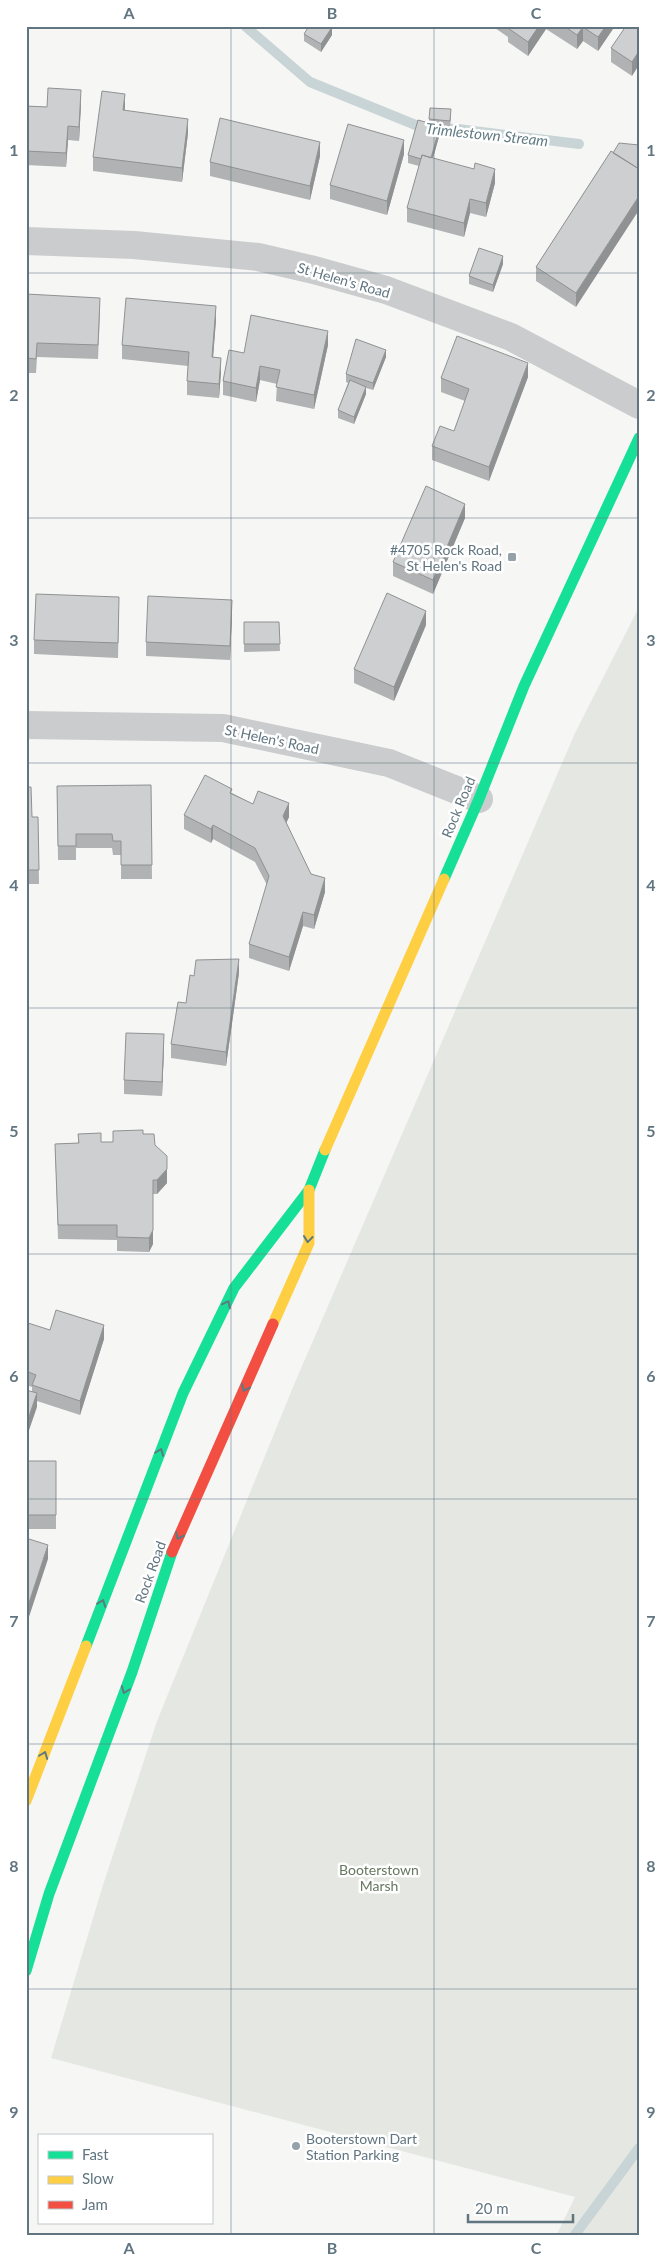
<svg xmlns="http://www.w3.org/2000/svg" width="665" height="2262" font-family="Lato,sans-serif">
<rect width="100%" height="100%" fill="#f6f6f5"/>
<path fill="#e5e8e2" d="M639,607V2236H556L575,2197L51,2058L103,1885L157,1721L293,1387L575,733Z"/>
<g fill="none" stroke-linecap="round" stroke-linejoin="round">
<path stroke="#c9d4d6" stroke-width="10" d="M245,26L310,82L423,128L458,129L579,144
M574,2236L639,2148"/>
<path stroke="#cbcccd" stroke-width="28" d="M26,241L134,245L258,257L314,270L386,290L511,337L639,405
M26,725L223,728L389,763L479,799"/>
<path stroke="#16e098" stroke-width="11" d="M444,879L479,799L524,686L639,438
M86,1646L183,1393L234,1288L309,1190L325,1150
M26,1971L49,1894L132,1672L172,1552"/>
<path stroke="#ffcf43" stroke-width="11" d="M325,1150L444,879
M273,1324L309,1243V1190
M26,1801L86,1646"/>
<path stroke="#f24e42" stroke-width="11" d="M172,1552L273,1324"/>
</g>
<path fill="#b0b2b3" d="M492,26H615L598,51L583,41L577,49L546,29L528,56L508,42V37Z
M639,26L632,76L611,62V48Z
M304,34L332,35L321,52L304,41Z
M26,85L28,99L27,106L47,107L81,104L79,141L68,140L66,167L26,165Z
M125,111L188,133L182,182L93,171V157Z
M451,117L450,128L440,127V133L433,158L495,183L486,217L470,213L464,237L407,222V208L419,166L408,163V155L429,123V119Z
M611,151L576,307L536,281V267Z
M404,154L387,215L330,199V185Z
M320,156L310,200L210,176V162Z
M503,264L493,292L469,284V276Z
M26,294L100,312L98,359L37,357L36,373H26Z
M216,320L213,357L221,372L219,398L187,395V381L188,366L122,359V345Z
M328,345L314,409L276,401L277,384L260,380L256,402L223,395V381L244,353Z
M386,357L373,390L366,388V394L354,424L338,418V410L348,383L346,382V374Z
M528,377L489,481L432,460V446L454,431L465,401L441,392V378Z
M465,518L433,594L393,576V562Z
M119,611L118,658L34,654V640Z
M232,614L230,660L146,656V642Z
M244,622H279L280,651L244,652Z
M426,625L394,701L354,683V669Z
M151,785L152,879H121V855H113L112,848H76V860H58L57,786Z
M26,787L32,817H38L39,884H26Z
M232,793L253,804L289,817L286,823L311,874L325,892L314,929L303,926L289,971L249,958V944L267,885L255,862L213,839L211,843L184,829V815Z
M239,973L226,1066L171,1058V1044L186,1003L194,976Z
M164,1048L162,1096L124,1094V1080Z
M78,1134L101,1142H113L143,1134L155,1145L167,1183L157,1194H153V1244L149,1252L117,1251V1240L58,1239L55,1144L78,1143Z
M26,1329L50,1330L104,1339L80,1415L37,1401V1407L32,1392V1387L26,1385Z
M26,1461H56V1529H26Z"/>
<path fill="#909192" d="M539,26H546V29L528,56V42Z
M606,26H615L598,51V37Z
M332,27V35L321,52V44Z
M583,27V41L577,49V35Z
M639,51V65L632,76V62Z
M81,90V104L79,141V127Z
M125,94V108L123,124V110Z
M188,119V133L182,182V168Z
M68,126V140L66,167V153Z
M440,126V133L430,169V161Z
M404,140V154L387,215V201Z
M320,142V156L310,200V186Z
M495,169V183L486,217V203Z
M639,196V210L576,307V293Z
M470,199V213L464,237V223Z
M503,256V264L493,292V285Z
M216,306V320L212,371V357Z
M328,331V345L314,409V395Z
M386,350V357L373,390V383Z
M221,358V372L219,398V384Z
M528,363V377L489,481V467Z
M260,366V380L256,402V388Z
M366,387V394L354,424V417Z
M465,504V518L433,594V580Z
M232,600V614L230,660V646Z
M426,611V625L394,701V687Z
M289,803V817L283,830V816Z
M213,825V839L211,843V829Z
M325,878V892L314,929V915Z
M303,912V926L289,971V957Z
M239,959V973L226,1066V1052Z
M164,1034V1048L162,1096V1082Z
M167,1169V1183L157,1194V1180Z
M153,1230V1244L149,1252V1238Z
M104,1325V1339L80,1415V1401Z
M37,1393V1407L26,1439V1425Z
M48,1545V1559L26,1626V1612Z"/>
<path fill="#cdcfd0" stroke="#909192" d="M309,26H330L332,27L321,44L304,34Z
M508,26H539L528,42L508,28Z
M564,26H606L598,37L583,27L577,35Z
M626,26H639V51L632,62L611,48Z
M26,85H28L26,106L47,107L48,88L81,90L79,127L68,126L66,153L26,151Z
M102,91L125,94L123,110L188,119L182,168L93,157Z
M430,108L451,109L450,121L429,119Z
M220,118L320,142L310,186L210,162Z
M418,120L440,126L431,158L422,155L421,159L408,155Z
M348,124L404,140L387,201L330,185Z
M619,143L639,145V169L613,153Z
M611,151L639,169V196L576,293L536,267Z
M422,155L474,169L475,163L495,169L486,203L470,199L464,223L407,208Z
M479,248L503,256L493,285L469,276Z
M26,294L100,298L98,345L37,343L36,359L26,358Z
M126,298L216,306L212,357L221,358L219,384L187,381L189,352L122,345Z
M251,315L328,331L314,395L276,387L280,370L260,366L256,388L223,381L229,350L244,353Z
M457,336L528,363L489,467L432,446L440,426L454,431L469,389L441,378Z
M356,339L386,350L373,383L346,374Z
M350,380L366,387L354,417L338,410Z
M426,486L465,504L433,580L393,562Z
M387,593L426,611L394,687L354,669Z
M36,594L119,597L118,643L34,640Z
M148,596L232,600L230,646L146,642Z
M244,622H279L280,644H244Z
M205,775L232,789L230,793L253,804L258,791L289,803L283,816L311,874L325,878L314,915L303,912L289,957L249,944L269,876L255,848L213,825L211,829L184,815Z
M151,785L152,865H121V841H113L112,834H76V846H58L57,786Z
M26,787H31L32,817H38L39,870H26Z
M239,959L226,1052L171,1044L178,1002L186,1003L190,975L194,976L196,960Z
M126,1033L164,1034L162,1082L124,1080Z
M143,1130V1134H154L155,1145L167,1156V1169L157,1180H153V1230L149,1238L117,1237V1225H58L55,1144L79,1143L78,1134L101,1133V1142H113V1131Z
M56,1310L104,1325L80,1401L32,1385L36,1375L26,1371V1329L28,1323L50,1330Z
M26,1390L37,1393L26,1425Z
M26,1461H56V1515H26Z
M26,1538L48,1545L26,1612Z"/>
<defs><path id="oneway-chevron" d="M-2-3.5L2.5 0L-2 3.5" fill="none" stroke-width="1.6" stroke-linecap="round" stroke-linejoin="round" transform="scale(1.25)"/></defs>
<g stroke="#5d7a81">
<use href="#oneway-chevron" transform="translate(308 1239) rotate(96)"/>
<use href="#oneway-chevron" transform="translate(227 1304) rotate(-64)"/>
<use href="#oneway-chevron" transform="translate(245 1388) rotate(114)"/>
<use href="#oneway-chevron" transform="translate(160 1452) rotate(-69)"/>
<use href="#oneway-chevron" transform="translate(179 1536) rotate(114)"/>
<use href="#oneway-chevron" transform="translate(102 1603) rotate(-69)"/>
<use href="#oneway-chevron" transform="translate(125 1690) rotate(111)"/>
<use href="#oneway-chevron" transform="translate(44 1755) rotate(-69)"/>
</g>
<path fill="none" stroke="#617580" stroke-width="1" stroke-opacity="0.55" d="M231,26V2236M434,26V2236M26,273H639M26,518H639M26,763H639M26,1008H639M26,1254H639M26,1499H639M26,1744H639M26,1989H639"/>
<g fill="#95a2a9" stroke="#fff" stroke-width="2">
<rect x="507" y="552" width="10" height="10" rx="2.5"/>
<circle cx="296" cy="2146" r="5"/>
</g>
<g text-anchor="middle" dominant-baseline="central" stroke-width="5" stroke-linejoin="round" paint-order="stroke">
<g font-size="14" fill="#617580" stroke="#fff">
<text transform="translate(344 280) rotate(16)">St Helen's Road</text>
<text transform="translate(272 739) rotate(12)">St Helen's Road</text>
<text transform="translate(458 807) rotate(-67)">Rock Road</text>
<text transform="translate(150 1572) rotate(-70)">Rock Road</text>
</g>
<g font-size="14" fill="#617580" stroke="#fff" text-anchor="end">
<text x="502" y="549">#4705 Rock Road,<tspan x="502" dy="16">St Helen's Road</tspan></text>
<text x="306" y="2138" text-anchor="start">Booterstown Dart<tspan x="306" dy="16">Station Parking</tspan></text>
</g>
<g font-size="14" fill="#667860" stroke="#fff">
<text x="379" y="1869">Booterstown<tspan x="379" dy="16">Marsh</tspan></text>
</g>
<g font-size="15" font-style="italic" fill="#607b83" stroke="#fff">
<text transform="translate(487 134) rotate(6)">Trimlestown Stream</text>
</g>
</g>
<rect width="665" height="2262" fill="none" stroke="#ffffff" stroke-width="55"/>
<rect x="38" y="2134" width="175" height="90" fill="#ffffff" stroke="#c0c8cc"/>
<rect x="48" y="2151" width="25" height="8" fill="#16e098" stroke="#c0c8cc"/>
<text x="82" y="2160" font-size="15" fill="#617580">Fast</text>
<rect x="48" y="2176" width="25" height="8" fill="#ffcf43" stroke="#c0c8cc"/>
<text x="82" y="2184" font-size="15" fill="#617580">Slow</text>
<rect x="48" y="2201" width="25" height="8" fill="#f24e42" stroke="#c0c8cc"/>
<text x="82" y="2210" font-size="15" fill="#617580">Jam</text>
<path d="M468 2214v8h105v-8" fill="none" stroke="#617580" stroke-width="2.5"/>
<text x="475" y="2214" font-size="15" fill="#617580" stroke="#ffffff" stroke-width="4" paint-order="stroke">20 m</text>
<rect x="28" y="28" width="610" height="2206" fill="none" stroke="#617580" stroke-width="2"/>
<g font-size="16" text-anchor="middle" font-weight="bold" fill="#617580">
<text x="129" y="19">A</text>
<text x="332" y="19">B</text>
<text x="536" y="19">C</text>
<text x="14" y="156">1</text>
<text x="651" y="156">1</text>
<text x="14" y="401">2</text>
<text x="651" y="401">2</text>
<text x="14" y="646">3</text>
<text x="651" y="646">3</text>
<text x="14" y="891">4</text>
<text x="651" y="891">4</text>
<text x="14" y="1137">5</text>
<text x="651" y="1137">5</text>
<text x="14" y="1382">6</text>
<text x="651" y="1382">6</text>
<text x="14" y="1627">7</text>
<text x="651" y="1627">7</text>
<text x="14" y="1872">8</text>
<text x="651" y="1872">8</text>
<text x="14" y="2118">9</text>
<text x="651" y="2118">9</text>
<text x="129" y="2254">A</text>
<text x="332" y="2254">B</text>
<text x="536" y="2254">C</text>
</g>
</svg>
